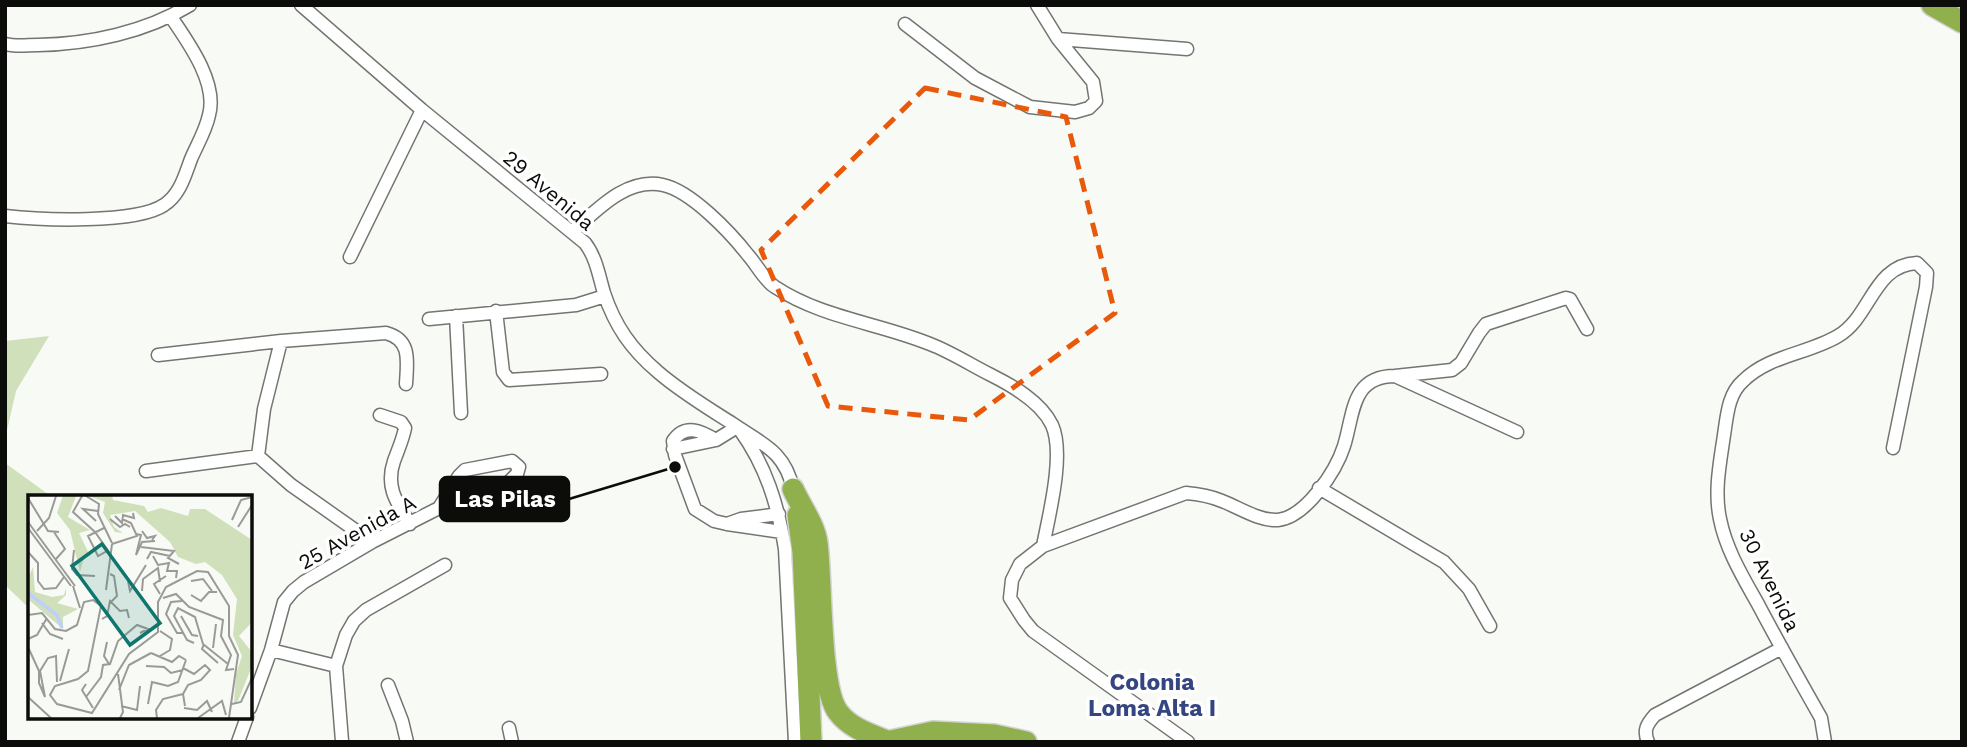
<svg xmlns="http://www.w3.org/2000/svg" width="1967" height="747" font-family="'Work Sans',sans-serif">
<rect width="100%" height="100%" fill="#f8faf5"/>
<path fill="#cfe0bb" d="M49,336L16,391L5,439V341Z
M5,463L52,497H30V609L5,585Z"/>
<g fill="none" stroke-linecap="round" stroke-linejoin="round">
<g stroke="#737571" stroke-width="15">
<path id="minor" d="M301,5L422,110L585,243C596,257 599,276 604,293C615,326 631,349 658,372C681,392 708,408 733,424C762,444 785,451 793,489
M905,24L975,78L1030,107L1075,112L1089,108L1096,101L1093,82L1058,39L1037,5
M1058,39L1187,49
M5,44C16,47 27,45 38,45C90,44 146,32 190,5
M5,216C40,220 136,224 164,205C180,195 185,175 191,159C197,145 206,130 209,115C218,83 188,42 171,17
M572,232C596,211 626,177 663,185C691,191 730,232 748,255C757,265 764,280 775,287C822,318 879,323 930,344C951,352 971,365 991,375C1013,386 1041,402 1052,425C1065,454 1049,515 1043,546
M350,257L422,110
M496,311L503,372L509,380L601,374
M456,316L461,413
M429,319L576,305L605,296
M158,355L281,341L386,333C412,340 407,362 406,384
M1395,376L1452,370L1461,363L1479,333L1486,324L1566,298L1570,299L1587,329
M380,415L401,422L405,428C403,439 398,450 394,461C385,487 397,503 410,524
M740,430C766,466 778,505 785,549L795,742
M716,440C701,431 685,423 673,441L675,455L695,509L714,521L727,524L782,532
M673,449L716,440L737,427
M258,456L264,409L281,341
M146,471L258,456L291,485L372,542
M1319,488L1444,562L1469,589L1490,626
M727,524L741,519L779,514
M271,650L336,666
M388,685L402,721L407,742
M250,708L271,650L284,602L293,591L304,582L372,542L439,508L459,476L465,470L512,461L519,467L517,474C486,504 485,515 439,508
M509,728L512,742
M342,741L336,666L346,635L354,621L366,610L445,565
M238,742L247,717
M1188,742L1033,631L1024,620L1010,598L1012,580L1020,564L1043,546L1186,493C1199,494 1210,496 1222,501C1240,508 1259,521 1278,520C1306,517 1336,471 1344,446C1354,414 1351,376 1395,376L1517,432
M1648,742C1643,730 1647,724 1655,715L1782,648
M1825,742L1821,718C1800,681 1779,644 1759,606C1744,579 1726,550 1720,519C1714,491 1720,463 1724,435C1727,416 1728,394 1743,381C1769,355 1808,354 1838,336C1871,317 1873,265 1917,263L1927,273L1926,287L1893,448"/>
</g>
<g stroke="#d3d3d3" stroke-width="24">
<path id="trunk" d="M1932,5L1962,22
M793,489C800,505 815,525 817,543C822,579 819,687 838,712C850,728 869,734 887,741
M798,515L803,552L811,742
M886,742L933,732L994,735L1026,742"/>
</g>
<use href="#minor" stroke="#fff" stroke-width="12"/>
<use href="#trunk" stroke="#8fb04c" stroke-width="21"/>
</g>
<path fill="none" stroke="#e8590c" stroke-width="5" stroke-dasharray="14 9" stroke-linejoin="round" d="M925,88L1066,117L1115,313L969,420L828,406L761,250Z"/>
<g text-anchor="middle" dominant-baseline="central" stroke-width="7" stroke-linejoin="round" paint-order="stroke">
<g font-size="21" fill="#0c0c0b" stroke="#fff">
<text transform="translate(549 190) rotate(40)">29 Avenida</text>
<text transform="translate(357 532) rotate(-29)">25 Avenida A</text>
<text transform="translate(1770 580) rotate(64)">30 Avenida</text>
</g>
<g font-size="23" font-weight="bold" fill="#354580" stroke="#fff">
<text x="1152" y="682">Colonia<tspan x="1152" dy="26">Loma Alta I</tspan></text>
</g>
</g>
<g transform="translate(28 495)">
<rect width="224" height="224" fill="#f8faf5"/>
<path d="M35,1H48L40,22L62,35L51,38L62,61L56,62L52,77L42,35L29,18ZM61,1H84L85,5L116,11L120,17L133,13L160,21L162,14H177L224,45V127L211,141L224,157V171L210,206L206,208L208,179L214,161L205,140L209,104L194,80L177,67L168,69L150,62L142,47L107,16L82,20L86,32L95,38L87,37L75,18L77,7ZM5,72L7,97L24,102L36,100L38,93V100L29,108L50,114L35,122V134L1,105L0,83Z" fill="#cfe0bb"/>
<path fill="none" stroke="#bfcffb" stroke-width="3.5" d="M0,98L29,120L34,133"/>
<path fill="none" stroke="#9a9b97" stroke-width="2" d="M54,1L45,17L67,37L81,57M58,1L71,9L70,19L84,48M0,3L20,36L31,37M87,21L94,28L95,20L106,23L105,18M82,24L92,32L97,29L102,32M204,25L213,5L224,2M68,26L55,14L70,16M0,27L47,91M210,32L224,10M0,33L43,91M76,33L60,41L70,61L79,56M9,36L21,23L28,1M114,36L119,43L127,41L124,45M26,37L37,54L28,64M108,39L113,40L108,60L114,47L127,46M84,49L109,41L103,28L94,24M113,52L146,56L140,63L151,69M46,55L44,74L49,80L67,81M0,57L10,68V86L16,94L28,93L36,82M125,61L130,70L141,68L139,76H149L148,83M119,64L123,57L142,61M82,79L86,81L89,101L83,107M100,86L102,96L118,70M163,86L175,84L184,96M45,91L52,113M78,95L84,49M114,96L115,84L130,73L132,87M132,99L126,89L138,81M163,100L173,106L181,97H189M135,103L148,99L161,112L195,125L193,141L203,160L198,175L206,174M154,106L143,107L138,119L149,138H155M0,120L14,118L27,134L38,136L49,130L56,107L65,105L73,111L60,176L50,184L27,191L22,200L29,209L64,218L101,159L130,137V107L138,92L169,76L180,77L201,111V141L210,160L201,223M153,121L164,140L170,141M74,124L79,121L82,106L92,116L99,115L101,123M14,128L22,139L35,144M0,144L9,140L19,123M79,147L76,161L81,169M166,148L159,145L146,121L150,113L167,122L175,149L200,169M176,149L174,154L190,168M0,152L11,176V188L17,202L12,176M185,153L188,129M123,158L144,167L151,161L158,165M132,161L142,155L144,144L132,136M118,171L136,172L143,178L155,175M155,173L166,179L177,170L182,175L173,185L160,190L155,199L157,211M12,176L20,163L28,161L29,187M90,179L95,217L92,223M32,186L41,154M58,189L54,195L65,213M91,195L101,170L123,158M0,202L23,223M58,202L73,182L75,170L82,169L90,146L109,130L120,134L112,138M120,209L124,187L140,191L150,187L158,165M204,209L213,207L224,183M93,211L109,215L112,191M156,213L169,215L179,206L184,217M129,223L128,215L135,204L155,199M170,223L194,206L198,220"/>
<path fill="#0f766e" fill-opacity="0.15" stroke="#0f766e" stroke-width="3.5" d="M74,49L132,128L102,150L44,71Z"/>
<rect width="224" height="224" fill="none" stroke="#0c0c0b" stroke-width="3.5"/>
</g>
<path fill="none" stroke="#0c0c0b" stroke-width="2.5" d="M675 467L569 499"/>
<circle fill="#0c0c0b" stroke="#fff" stroke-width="2.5" cx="675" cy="467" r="7"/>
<rect fill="#0c0c0b" stroke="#0c0c0b" stroke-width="2.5" x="440" y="477" width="129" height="44" rx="7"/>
<g font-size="23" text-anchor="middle" font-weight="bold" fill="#fff">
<text x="505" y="507">Las Pilas</text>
</g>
<rect width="1967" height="747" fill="none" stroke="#0c0c0b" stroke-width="14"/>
</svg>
